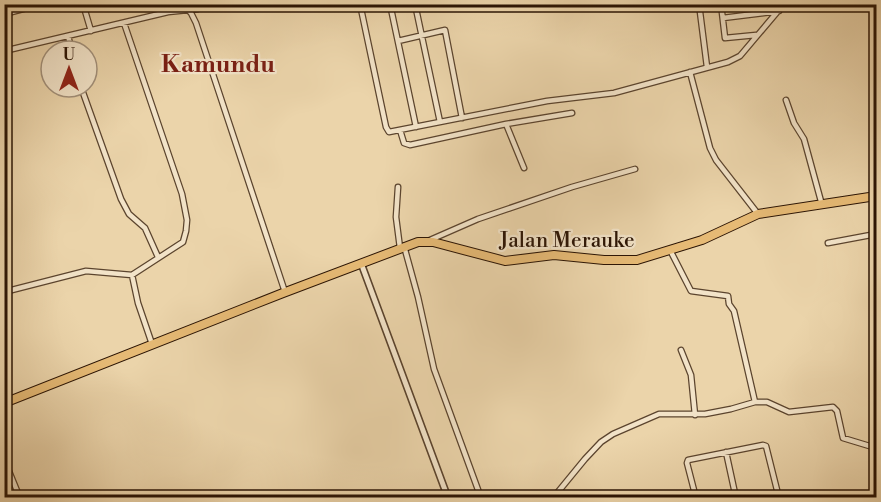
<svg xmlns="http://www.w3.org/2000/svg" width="881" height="502" font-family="'Libre Bodoni',serif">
<rect width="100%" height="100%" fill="#ebd4aa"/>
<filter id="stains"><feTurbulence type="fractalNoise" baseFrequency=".00333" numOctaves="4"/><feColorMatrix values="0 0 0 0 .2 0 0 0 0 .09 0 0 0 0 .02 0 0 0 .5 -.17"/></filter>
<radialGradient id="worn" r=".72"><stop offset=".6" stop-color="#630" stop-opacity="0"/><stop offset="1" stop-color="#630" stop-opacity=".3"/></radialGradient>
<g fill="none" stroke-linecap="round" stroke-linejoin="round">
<g stroke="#5b442e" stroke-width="7">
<path id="minor" d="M83,4L91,31
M360,4L386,127L389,132L547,101L614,93L728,62L740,56L784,4
M390,4L416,127
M415,4L440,122
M699,4L707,67
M721,4L725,38L756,35
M187,9L191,13L196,23L285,292
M4,14L42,4
M723,18L779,11
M68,36L72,51
M398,41L445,30L462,118
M4,51L168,12L198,9L214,4
M690,72L710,148L716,160L758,214
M81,87L121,199L129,214L145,228L158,257
M786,100L794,123L804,139L822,205
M506,124L524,168
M400,130L404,143L410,145L506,124L572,113
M398,187L396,217L400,248
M872,197L876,221
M430,240L478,219L572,187L635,169
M828,243L876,234
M404,246L418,297L434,369L481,498
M132,275L138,303L152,344
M4,292L86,271L132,275L183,242L186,231L187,220L182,194L124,23
M681,350L691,375L695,415
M755,402H767L789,412L833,407L837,411L843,438L876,448
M726,452L736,498
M4,459L20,498
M553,498L585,459L601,442L613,434L659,414H705L731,409L755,402L734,311L729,304L728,296L691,291L670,250
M696,498L687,463L688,460L763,445L766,446L779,498
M761,498L778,493"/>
</g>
<g stroke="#5b442e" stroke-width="8">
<path id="tertiary" d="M361,263L448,498"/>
</g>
<g stroke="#2b1404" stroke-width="10">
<path id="trunk" d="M4,403L283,293L418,242H433L505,261L554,255L604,260H637L702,240L758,214L876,196"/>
</g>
<use href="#minor" stroke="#f2e3c8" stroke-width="4.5"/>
<use href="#tertiary" stroke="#f2e3c8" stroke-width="5"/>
<use href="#trunk" stroke="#e6ba75" stroke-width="8"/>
</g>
<g text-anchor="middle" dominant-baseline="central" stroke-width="4.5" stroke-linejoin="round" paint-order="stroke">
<g font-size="21" fill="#2b1404" stroke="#f2e3c8">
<text x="567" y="241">Jalan Merauke</text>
</g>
<g font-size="24" font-weight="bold" fill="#7a1f14" stroke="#f2e3c8">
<text x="218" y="65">Kamundu</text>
</g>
</g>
<rect width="881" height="502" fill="none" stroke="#ebd4aa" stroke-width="24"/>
<rect x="6" y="6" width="869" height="490" fill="none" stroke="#2b1404" stroke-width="3"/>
<rect x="12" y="12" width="857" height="478" fill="none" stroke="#2b1404" stroke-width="1.5"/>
<g transform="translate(69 69)"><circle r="28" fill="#f2e3c8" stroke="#a2907a" stroke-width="1.5"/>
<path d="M0-4.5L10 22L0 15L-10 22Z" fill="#8f2418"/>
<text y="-9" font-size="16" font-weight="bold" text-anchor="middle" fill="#2b1404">U</text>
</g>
<rect width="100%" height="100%" filter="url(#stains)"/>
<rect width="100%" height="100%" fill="url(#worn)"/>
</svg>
